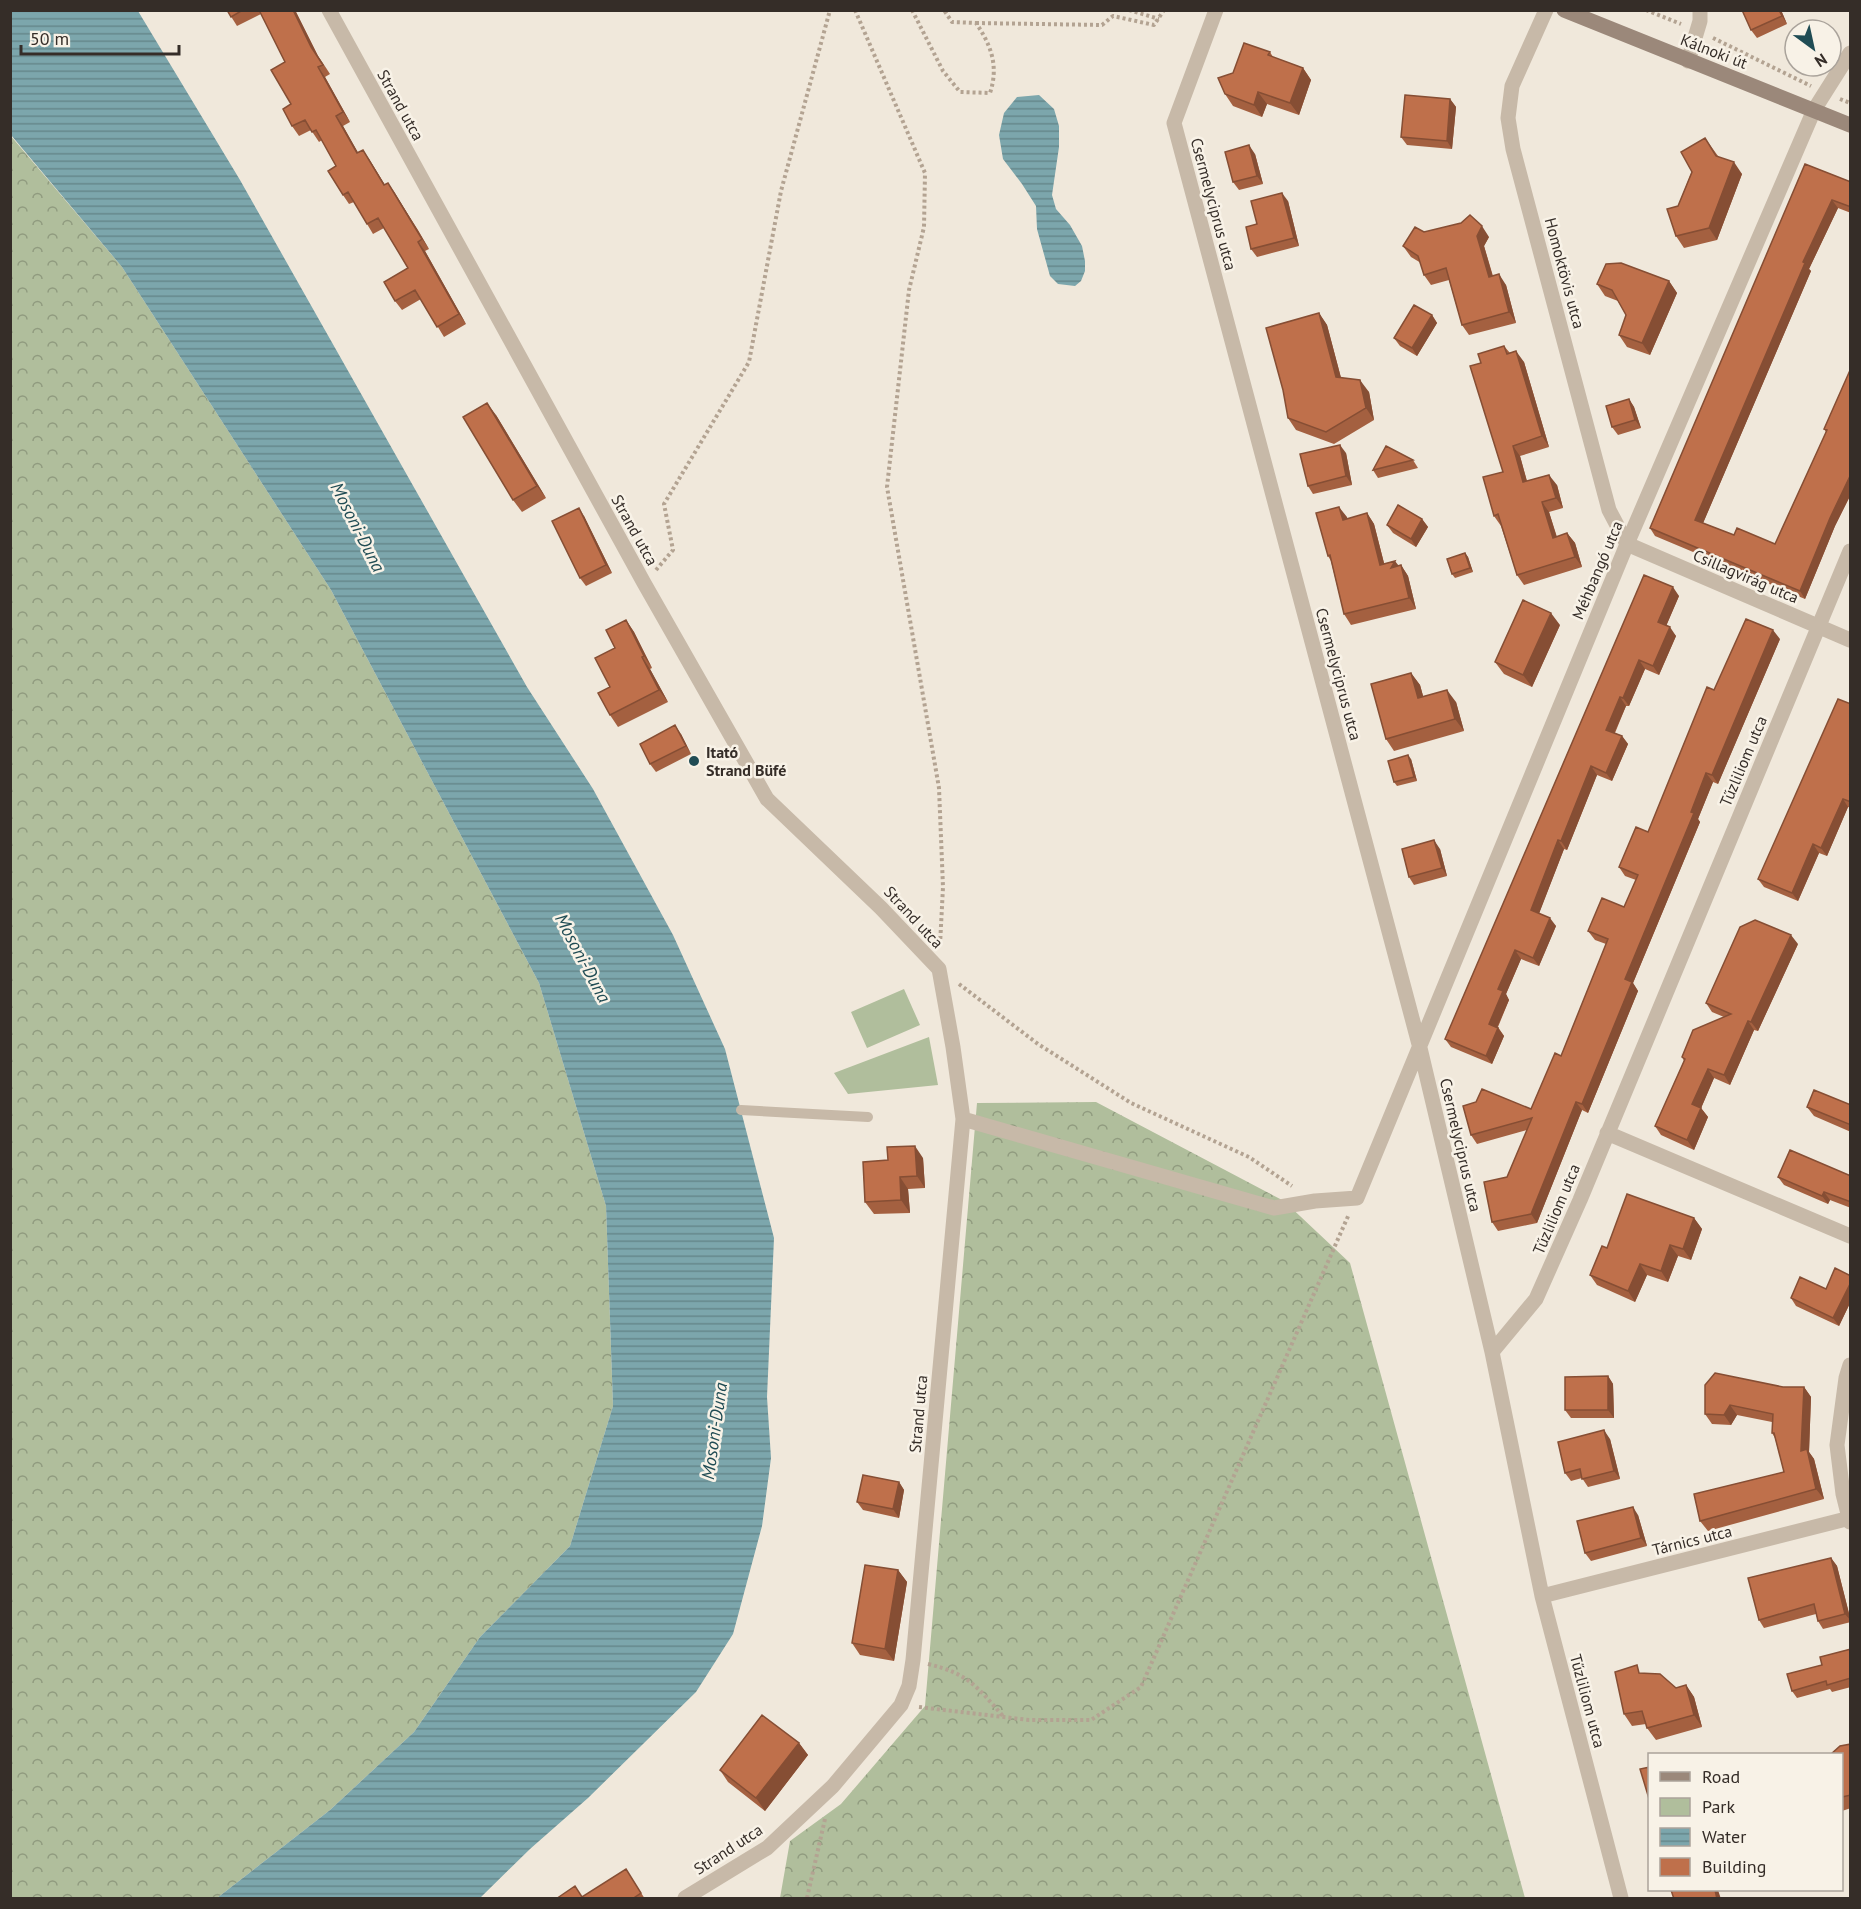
<svg xmlns="http://www.w3.org/2000/svg" width="1861" height="1909" font-family="'PT Sans',sans-serif">
<defs>
<pattern id="forest-crowns" width="20" height="18" patternUnits="userSpaceOnUse" patternTransform="scale(1.5)"><rect width="20" height="18" fill="#b0be9c"/><path d="M2 6a3 3 0 1 1 6 0M12 15a3 3 0 1 1 6 0" fill="none" stroke="#909b7f"/></pattern>
<pattern id="water-rules" width="6" height="5" patternUnits="userSpaceOnUse" patternTransform="scale(1.5)"><rect width="6" height="5" fill="#7ca6ac"/><path d="M0 2.5h6" fill="none" stroke="#66888c"/></pattern>
</defs>
<rect width="100%" height="100%" fill="#f0e8db"/>
<path fill="url(#forest-crowns)" d="M10,135L122,267L331,590L539,983L606,1206L613,1406L570,1546L480,1637L414,1732L330,1810L217,1898H11Z
M1096,1102L1284,1201L1350,1263L1525,1898H780L790,1841L841,1804L925,1706L977,1103Z"/>
<path fill="#b0be9c" d="M904,989L920,1025L867,1048L851,1012Z
M929,1037L938,1085L848,1094L834,1073Z"/>
<path fill="url(#water-rules)" d="M10,11H138L240,180L527,687L593,789L673,935L725,1049L774,1238L767,1397L771,1458L762,1526L733,1634L696,1692L588,1798L530,1849L480,1898H217L330,1810L414,1732L480,1637L570,1546L613,1406L606,1206L539,983L331,590L122,267L11,135Z
M1039,95L1054,109L1059,126V147L1052,195L1056,209L1070,225L1082,246L1085,261V271L1081,281L1075,286L1058,284L1050,276L1037,229L1036,206L1022,184L1003,159L999,135L1004,113L1017,97Z"/>
<g fill="none" stroke-linecap="round" stroke-linejoin="round">
<path stroke="#b3a392" stroke-width="4" stroke-dasharray="3 3" stroke-linecap="butt" d="M855,10L925,173L924,227L909,290L887,487L939,788L943,887L940,945
M912,10L943,71L960,92L990,93C999,66 991,45 976,23L952,22L944,10
M1129,10L1159,19
M1646,10L1681,24
M976,23L1102,25L1113,16L1154,25L1164,10
M1713,38L1811,86
M1840,99L1850,103
M656,570L673,550L664,504L749,362L781,191L830,10
M959,984L1038,1044L1131,1103L1249,1157L1292,1186
M928,1664C969,1674 976,1686 1003,1716
M919,1707L1029,1720H1091L1141,1687L1349,1214
M807,1898L825,1819"/>
<path stroke="#c7b9a8" stroke-width="10" d="M741,1110L868,1117"/>
<path stroke="#c7b9a8" stroke-width="15" d="M329,10L644,583L767,799L881,908L939,969L953,1047L963,1119L913,1660L909,1686L901,1705L833,1786L767,1848L685,1898
M1216,10L1174,123L1420,1048L1492,1352L1542,1596L1621,1898
M1546,10L1512,86L1508,118L1513,149L1609,510L1627,544L1850,640
M1688,61L1700,21V10
M963,1119L1274,1208L1315,1201L1357,1198L1627,544L1814,110L1850,53
M1607,1133L1850,1236
M1492,1352L1536,1299L1580,1200L1850,551
M1850,1365L1846,1378L1837,1445L1843,1494L1850,1522
M1542,1596L1850,1518"/>
<path stroke="#9b887a" stroke-width="15" d="M1564,10L1850,125"/>
</g>
<path fill="#a46040" d="M227,10H295L318,56L330,74L325,77L350,122L343,126L358,153L369,159L385,185L388,183L418,230L429,249L425,251L466,324L444,337L421,299L402,310L395,301L408,268L384,228L373,234L354,202L349,204L343,195L336,166L322,140L319,142L311,130L299,136L292,126L291,104L285,62L261,14L237,26Z
M1781,10L1787,24L1757,38L1751,30Z
M1270,52L1273,57L1303,68L1311,80L1299,115L1267,104L1262,117L1233,106L1225,94L1233,73Z
M1450,99L1456,107L1452,149L1407,145L1401,137Z
M1705,138L1718,156L1742,174L1717,240L1684,248L1676,236L1678,206Z
M1255,154L1263,184L1239,190L1233,182Z
M1805,164L1851,182V213L1838,208L1809,269L1811,271L1703,523L1734,535L1775,544L1826,432L1824,429L1851,368V494L1835,526L1805,599L1655,536L1650,528Z
M1288,201L1299,246L1257,257L1251,249L1257,224Z
M1424,232L1489,237L1484,246L1493,276L1506,285L1516,323L1469,335L1462,325L1449,280L1431,285L1424,275L1421,263L1411,257L1403,246Z
M1669,281L1677,293L1650,355L1627,347L1619,335L1626,315L1618,301L1605,296L1597,284Z
M1319,313L1327,325L1341,378L1369,392L1374,420L1334,444L1296,430L1288,418Z
M1432,315L1437,323L1417,356L1400,346L1394,338Z
M1504,346L1510,353L1524,362L1549,447L1520,456L1527,481L1557,485L1563,508L1549,512L1557,537L1567,533L1575,543L1582,567L1524,585L1517,575L1501,526L1494,516L1503,472L1481,363Z
M1629,399L1634,407L1641,428L1618,435L1612,427Z
M496,415L546,498L522,512L513,500Z
M1346,453L1352,485L1313,494L1308,486Z
M1413,460L1418,468L1378,478L1373,470Z
M1367,513L1374,524L1384,563L1399,566L1401,565L1408,576L1416,609L1351,625L1344,614L1331,561L1328,556L1347,517V519Z
M584,516L612,573L586,586L580,578Z
M1422,519L1428,527L1416,547L1393,533L1387,525Z
M1465,553L1468,557L1473,572L1455,578L1452,574Z
M1644,575L1679,596L1666,626L1676,636L1659,675L1645,669L1629,706H1626L1615,733L1622,736L1628,744L1612,781L1597,775L1567,850L1564,849L1539,913L1556,926L1539,966L1521,959L1506,994L1509,1000L1498,1027L1504,1036L1492,1064L1451,1047L1445,1039Z
M626,620L634,632L652,668L650,669L668,702L618,727L610,715V687L615,648Z
M1560,625L1532,687L1504,674L1495,662Z
M1780,639L1718,784L1713,782L1698,819L1700,822L1633,983L1638,991L1588,1113L1582,1110L1537,1223L1498,1231L1492,1222L1507,1177L1527,1130L1477,1144L1471,1135L1531,1109L1561,1056L1606,944L1595,940L1588,931L1624,907L1636,880L1625,876L1619,867L1648,832L1714,690Z
M1411,673L1420,685L1423,696L1456,702L1464,731L1394,751L1386,739Z
M1851,704V808L1848,807L1827,856L1819,853L1798,901L1764,887L1758,879Z
M681,734L691,754L656,772L650,764Z
M1411,759L1417,781L1397,786L1394,782Z
M1440,849L1447,876L1414,885L1409,877Z
M1798,944L1758,1031L1754,1030L1730,1085L1714,1078L1701,1108L1708,1117L1694,1150L1661,1135L1655,1126L1684,1061L1682,1057L1724,1017L1712,1012L1706,1003Z
M1851,1105V1132L1814,1116L1807,1107Z
M923,1158L925,1188L908,1189L910,1213L874,1214L865,1202L888,1160Z
M1851,1176V1208L1830,1200L1828,1204L1784,1185L1778,1177Z
M1694,1218L1702,1229L1691,1260L1678,1256L1668,1282L1647,1275L1635,1302L1597,1285L1590,1275L1607,1248Z
M1851,1276V1301L1839,1326L1796,1306L1791,1298L1826,1289Z
M1608,1376L1613,1384L1614,1418H1571L1565,1410Z
M1783,1387H1804L1811,1397L1809,1452L1814,1459L1824,1499L1708,1531L1700,1521L1784,1472L1775,1438L1772,1433V1422L1737,1415L1731,1425L1712,1424L1705,1414Z
M1610,1439L1620,1479L1588,1487L1582,1478L1571,1481L1565,1473Z
M899,1482L904,1490L899,1518L863,1510L857,1502Z
M1638,1515L1647,1546L1591,1561L1585,1553Z
M1831,1558L1837,1566L1851,1622L1823,1629L1818,1621L1816,1614L1764,1628L1759,1620Z
M898,1570L907,1582L894,1661L860,1655L852,1643Z
M1851,1649V1687L1832,1692L1830,1689L1797,1698L1792,1691L1822,1665Z
M1686,1685L1694,1697L1702,1727L1656,1740L1647,1728L1646,1724L1632,1726L1624,1714L1676,1688Z
M799,1743L808,1755L765,1811L728,1782L720,1770Z
M1851,1744V1808L1842,1811V1755Z
M631,1877L645,1899H556L583,1897Z"/>
<path fill="#864e34" d="M293,10H295L318,56L330,74L311,47Z
M1779,10H1781L1787,24L1782,16Z
M318,67L325,77L350,122L343,112Z
M1303,68L1311,80L1299,115L1290,103Z
M1258,92L1267,104L1262,117L1254,105Z
M1450,99L1456,107L1452,149L1447,141Z
M336,116L343,126L364,163L357,153Z
M1249,145L1255,154L1263,184L1257,176Z
M363,150L369,159L391,195L384,185Z
M1734,162L1742,174L1717,240L1709,228Z
M388,183L395,193L429,249L422,239Z
M1282,193L1288,201L1299,246L1294,238Z
M1832,200L1838,208L1809,269L1811,271L1701,528L1695,520L1803,262Z
M1482,226L1489,237L1484,246L1496,288L1489,277L1477,236Z
M418,242L425,251L466,324L459,314Z
M1499,274L1506,285L1516,323L1509,312Z
M1669,281L1677,293L1650,355L1642,343Z
M1319,313L1327,325L1344,389L1336,377Z
M1432,315L1437,323L1417,356L1412,348Z
M1516,351L1524,362L1549,447L1542,436Z
M1360,380L1369,392L1374,420L1366,408Z
M1629,399L1634,407L1641,428L1635,420Z
M487,403L496,415L546,498L537,486Z
M1340,445L1346,453L1352,485L1346,476Z
M1513,446L1520,456L1530,493L1523,482Z
M1851,474V494L1835,526L1805,599L1800,591L1830,518Z
M1549,475L1557,485L1563,508L1556,498Z
M1542,502L1549,512L1560,548L1553,538Z
M1339,507L1347,517L1350,530L1343,520Z
M579,508L584,516L612,573L606,565Z
M1367,513L1374,524L1387,575L1380,565Z
M1422,519L1428,527L1416,547L1411,539Z
M1567,533L1575,543L1582,567L1575,557Z
M1465,553L1468,557L1473,572L1470,568Z
M1395,561L1402,570L1401,565L1408,576L1416,609L1391,568Z
M1673,587L1679,596L1664,631L1658,622Z
M1551,613L1560,625L1532,687L1523,675Z
M626,620L634,632L652,668L644,656Z
M1670,627L1676,636L1659,675L1653,666Z
M1773,630L1780,639L1718,784L1712,775Z
M642,657L650,669L668,702L659,690Z
M1639,660L1645,669L1629,706L1623,698Z
M1411,673L1420,685L1427,710L1418,698Z
M1447,690L1456,702L1464,731L1455,719Z
M1620,697L1626,706L1612,738L1606,730Z
M675,725L681,734L691,754L686,746Z
M1622,736L1628,744L1612,781L1606,773Z
M1408,755L1411,759L1417,781L1414,777Z
M1591,766L1597,775L1567,850L1561,841Z
M1706,773L1713,782L1698,819L1700,822L1633,983L1638,991L1588,1113L1582,1104L1625,979Z
M1843,799L1848,807L1827,856L1821,848Z
M1434,840L1440,849L1447,876L1442,868Z
M1558,840L1564,849L1537,919L1531,910Z
M1813,844L1819,853L1798,901L1792,893Z
M1550,918L1556,926L1539,966L1533,958Z
M1791,935L1798,944L1758,1031L1751,1022Z
M1515,950L1521,959L1506,994L1509,1000L1495,1032L1489,1024L1498,989Z
M1748,1021L1754,1030L1730,1085L1724,1075Z
M1498,1028L1504,1036L1492,1064L1486,1056Z
M1708,1069L1714,1078L1699,1113L1692,1104Z
M1576,1102L1582,1110L1537,1223L1531,1214Z
M1701,1108L1708,1117L1694,1150L1687,1140Z
M915,1146L923,1158L925,1188L917,1176Z
M900,1177L908,1189L910,1213L901,1200Z
M1824,1192L1830,1200L1828,1204L1822,1196Z
M1694,1218L1702,1229L1691,1260L1683,1249Z
M1670,1245L1678,1256L1668,1282L1661,1271Z
M1640,1264L1647,1275L1635,1302L1628,1291Z
M1851,1282V1301L1839,1326L1833,1318Z
M1608,1376L1613,1384L1614,1418L1608,1410Z
M1804,1387L1811,1397L1809,1452L1814,1459L1824,1499L1816,1489L1801,1451Z
M1730,1405L1737,1415L1731,1425L1724,1415Z
M1604,1430L1610,1439L1620,1479L1614,1471Z
M899,1482L904,1490L899,1518L893,1509Z
M1633,1507L1638,1515L1647,1546L1641,1538Z
M1831,1558L1837,1566L1851,1621L1845,1614Z
M898,1570L907,1582L894,1661L885,1649Z
M1686,1685L1694,1697L1702,1727L1694,1715Z
M799,1743L808,1755L765,1811L756,1798Z
M1715,1890H1718L1721,1899H1717Z"/>
<path fill="#bf704b" stroke="#864e34" stroke-width="1.5" d="M227,10H243L231,17Z
M259,10H293L311,47L323,65L318,67L343,112L336,116L357,153L363,150L384,185L388,183L411,221L422,239L418,242L459,314L437,327L415,290L395,301L384,282L408,268L378,218L367,224L348,192L343,195L328,171L336,166L316,130L312,132L305,120L292,126L283,109L291,104L271,70L285,62Z
M1742,10H1779L1782,16L1751,30Z
M1244,43L1270,52L1268,55L1303,68L1290,103L1258,92L1254,105L1225,94L1218,78L1233,73Z
M1405,95L1450,99L1447,141L1401,137Z
M1705,138L1716,156L1734,162L1709,228L1676,236L1667,209L1678,206L1692,172L1681,152Z
M1249,145L1257,176L1233,182L1225,152Z
M1805,164L1851,182V207L1832,200L1803,262L1805,263L1695,520L1734,535L1737,528L1775,544L1827,430L1824,429L1851,368V474L1830,518L1800,591L1650,528Z
M1282,193L1294,238L1251,249L1246,227L1257,224L1251,201Z
M1470,215L1482,226L1477,236L1489,277L1499,274L1509,312L1462,325L1446,268L1424,275L1418,256L1403,246L1415,227L1424,232L1461,223Z
M1621,263L1669,281L1642,343L1619,335L1626,315L1612,290L1597,284L1606,264Z
M1414,305L1432,315L1412,348L1394,338Z
M1319,313L1336,377L1360,380L1366,408L1326,432L1288,418L1283,390L1266,328Z
M1504,346L1507,354L1516,351L1542,436L1513,446L1523,482L1549,475L1556,498L1542,502L1553,538L1567,533L1575,557L1517,575L1498,514L1494,516L1483,477L1503,472L1470,366L1481,363L1478,354Z
M1629,399L1635,420L1612,427L1606,406Z
M487,403L537,486L513,500L463,417Z
M1340,445L1346,476L1308,486L1300,454Z
M1386,446L1413,460L1373,470Z
M1398,505L1422,519L1411,539L1387,525Z
M1339,507L1343,520L1367,513L1380,565L1395,561L1391,568L1401,565L1409,598L1344,614L1330,555L1328,556L1316,513Z
M579,508L606,565L580,578L552,521Z
M1465,553L1470,568L1452,574L1447,559Z
M1644,575L1673,587L1658,622L1670,627L1653,666L1639,660L1623,698L1620,697L1606,730L1622,736L1606,773L1591,766L1561,841L1558,840L1531,910L1550,918L1533,958L1515,950L1498,989L1503,991L1489,1024L1498,1028L1486,1056L1445,1039Z
M1523,600L1551,613L1523,675L1495,662Z
M1746,619L1773,630L1712,775L1706,773L1691,812L1694,813L1625,979L1632,982L1582,1104L1576,1102L1531,1214L1492,1222L1484,1182L1507,1177L1532,1118L1471,1135L1463,1106L1476,1102L1482,1089L1531,1109L1555,1053L1561,1056L1608,939L1588,931L1602,898L1624,907L1638,875L1619,867L1636,827L1648,832L1707,687L1714,690Z
M626,620L644,656L642,657L659,690L610,715L598,693L610,687L595,658L615,648L606,630Z
M1411,673L1418,698L1447,690L1455,719L1386,739L1371,684Z
M1838,699L1851,704V772L1850,774H1851V802L1843,799L1821,848L1813,844L1792,893L1758,879Z
M675,725L686,746L650,764L640,744Z
M1408,755L1414,777L1394,782L1388,761Z
M1434,840L1442,868L1409,877L1402,849Z
M1755,920L1791,935L1751,1022L1748,1021L1724,1075L1708,1069L1692,1104L1701,1108L1687,1140L1655,1126L1685,1059L1682,1057L1693,1030L1731,1014L1706,1003L1740,927Z
M1814,1090L1851,1105V1125L1807,1107Z
M915,1146L917,1176L900,1177L901,1200L865,1202L863,1162L888,1160L887,1147Z
M1790,1150L1851,1176V1202L1824,1192L1822,1196L1778,1177Z
M1627,1194L1694,1218L1683,1249L1670,1245L1661,1271L1640,1264L1628,1291L1590,1275L1602,1246L1607,1248Z
M1835,1268L1851,1276V1282L1833,1318L1791,1298L1800,1277L1826,1289Z
M1715,1373L1783,1387H1804L1801,1451L1807,1449L1816,1489L1700,1521L1694,1494L1784,1472L1774,1433H1772L1773,1414L1730,1405L1724,1415L1705,1414V1385Z
M1608,1376V1410H1565V1377Z
M1604,1430L1614,1471L1582,1479L1580,1469L1565,1473L1558,1442Z
M863,1475L899,1482L893,1509L857,1502Z
M1633,1507L1641,1538L1585,1553L1577,1521Z
M1831,1558L1845,1614L1818,1621L1814,1604L1759,1620L1748,1578Z
M865,1565L898,1570L885,1649L852,1643Z
M1851,1649V1678L1827,1685L1826,1681L1792,1691L1787,1674L1822,1665L1820,1657Z
M1637,1665L1639,1673L1660,1674L1676,1688L1686,1685L1694,1715L1647,1728L1642,1711L1624,1714L1615,1672Z
M762,1715L799,1743L756,1798L720,1770Z
M1851,1744V1795L1842,1797V1755H1830L1840,1746Z
M1650,1767V1802L1640,1769Z
M626,1869L641,1893L632,1899H556L575,1886L582,1897Z
M1671,1890H1715L1717,1899H1674Z"/>
<circle fill="#204c54" stroke="#f8f2e7" stroke-width="2" cx="694" cy="761" r="6"/>
<g text-anchor="middle" dominant-baseline="central" stroke-width="5" stroke-linejoin="round" paint-order="stroke">
<g font-size="16" fill="#352d28" stroke="#f8f2e7">
<text transform="translate(1714 51) rotate(21)">Kálnoki út</text>
<text transform="translate(401 105) rotate(61)">Strand utca</text>
<text transform="translate(1214 204) rotate(75)">Csermelyciprus utca</text>
<text transform="translate(1565 273) rotate(75)">Homoktövis utca</text>
<text transform="translate(635 530) rotate(61)">Strand utca</text>
<text transform="translate(1597 570) rotate(-67)">Méhbangó utca</text>
<text transform="translate(1746 576) rotate(23)">Csillagvirág utca</text>
<text transform="translate(1339 674) rotate(75)">Csermelyciprus utca</text>
<text transform="translate(1743 761) rotate(-67)">Tűzliliom utca</text>
<text transform="translate(914 917) rotate(47)">Strand utca</text>
<text transform="translate(1461 1145) rotate(77)">Csermelyciprus utca</text>
<text transform="translate(1556 1209) rotate(-67)">Tűzliliom utca</text>
<text transform="translate(918 1414) rotate(-85)">Strand utca</text>
<text transform="translate(1692 1540) rotate(-14)">Tárnics utca</text>
<text transform="translate(1588 1701) rotate(75)">Tűzliliom utca</text>
<text transform="translate(728 1849) rotate(-33)">Strand utca</text>
</g>
<g font-size="16" font-weight="bold" fill="#352d28" stroke="#f8f2e7" text-anchor="start">
<text x="706" y="752">Itató<tspan x="706" dy="18">Strand Büfé</tspan></text>
</g>
<g font-size="18" font-style="italic" fill="#204c54" stroke="#f8f2e7">
<text transform="translate(358 527) rotate(63)">Mosoni-Duna</text>
<text transform="translate(583 958) rotate(62)">Mosoni-Duna</text>
<text transform="translate(714 1431) rotate(-82)">Mosoni-Duna</text>
</g>
</g>
<rect width="1861" height="1909" fill="none" stroke="#352d28" stroke-width="24"/>
<rect x="1648" y="1753" width="195" height="138" fill="#f8f2e7" stroke="#aaa39b" stroke-width="1.5"/>
<rect x="1660" y="1772" width="30" height="9" fill="#9b887a" stroke="#aaa39b" stroke-width="1.5"/>
<text x="1702" y="1783" font-size="18" fill="#352d28">Road</text>
<rect x="1660" y="1798" width="30" height="18" fill="#b0be9c" stroke="#aaa39b" stroke-width="1.5"/>
<text x="1702" y="1813" font-size="18" fill="#352d28">Park</text>
<rect x="1660" y="1828" width="30" height="18" fill="url(#water-rules)" stroke="#aaa39b" stroke-width="1.5"/>
<text x="1702" y="1843" font-size="18" fill="#352d28">Water</text>
<rect x="1660" y="1858" width="30" height="18" fill="#bf704b" stroke="#aaa39b" stroke-width="1.5"/>
<text x="1702" y="1873" font-size="18" fill="#352d28">Building</text>
<g transform="translate(1813 48) rotate(147)"><circle r="28" fill="#f8f2e7" stroke="#aaa39b" stroke-width="1.5"/>
<path d="M0-4.5L10 22L0 15L-10 22Z" fill="#204c54"/>
<text y="-9" font-size="16" font-weight="bold" text-anchor="middle" fill="#352d28">N</text>
</g>
<path d="M21 45v9h158v-9" fill="none" stroke="#352d28" stroke-width="3"/>
<text x="30" y="45" font-size="18" fill="#352d28" stroke="#f8f2e7" stroke-width="4.5" paint-order="stroke">50 m</text>
</svg>
